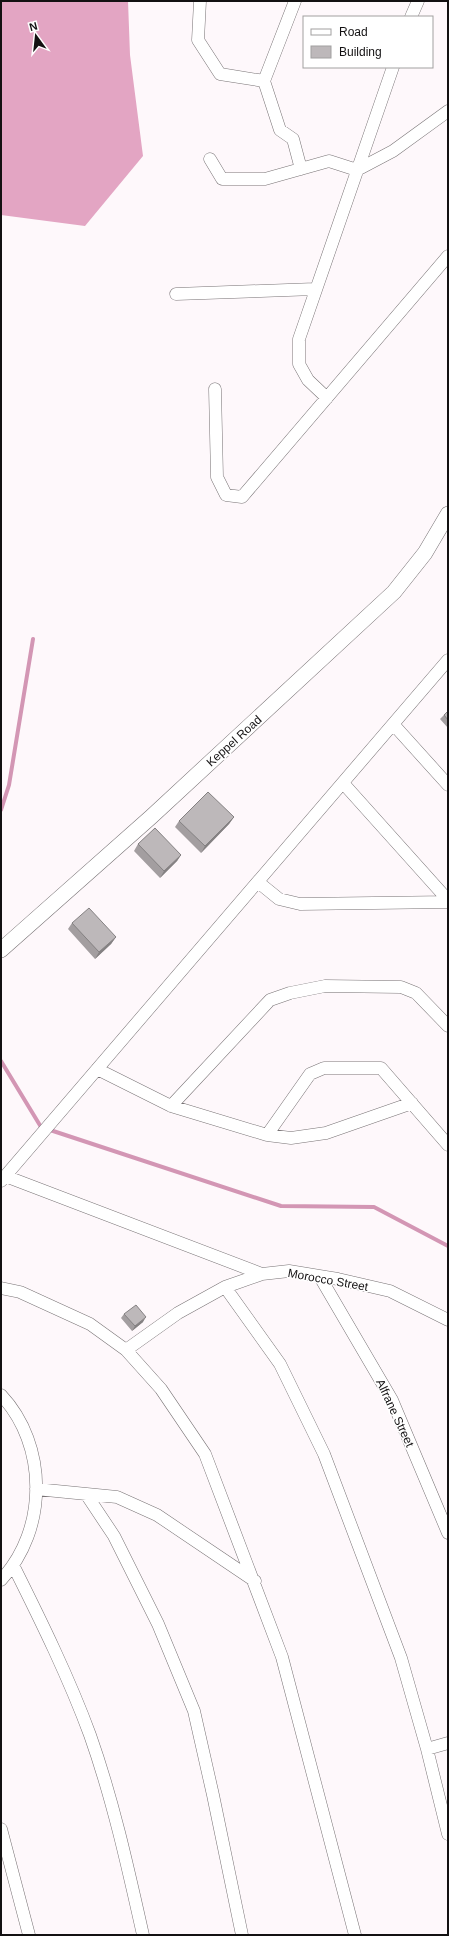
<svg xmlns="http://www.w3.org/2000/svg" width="449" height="1936" font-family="Arial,sans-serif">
<rect width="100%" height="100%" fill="#fef8fb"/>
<path fill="#e3a5c3" d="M1,1H128L130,55L143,156L85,226L1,215Z"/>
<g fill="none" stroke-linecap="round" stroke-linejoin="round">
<path stroke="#d396b4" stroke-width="4" d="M1,810L9,785L33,639
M1,1061L41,1127L281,1206L374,1207L448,1246"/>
<g stroke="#787375" stroke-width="13">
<path id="minor" d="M200,1L198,40L220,74L264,81
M295,1L264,81L280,130L293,139L301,169
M411,17L418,1
M210,159L222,179H265L329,161L357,170L393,151L448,111
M176,294L315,289
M215,389L217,477L226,495L242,497L448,256
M327,398L308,380L299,364V339L393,67
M393,724L448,785
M343,783L448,900
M258,882L279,899L300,904L448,902
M97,1069L171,1106L267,1135L291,1138L326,1133L412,1103
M171,1106L270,1000L290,993L325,986L401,987L416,993L448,1026
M267,1135L310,1074L324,1068H381L448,1145
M5,1176L262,1274
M1,1181L448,660
M320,1277L392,1400L448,1533
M225,1287L280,1364L324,1454L401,1658L427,1749L448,1834
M1,1288L20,1292L90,1324L126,1350L161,1389L205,1454L282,1657L355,1935
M126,1350L178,1313L225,1287L262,1274L289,1271L338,1279L390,1291L448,1320
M1,1395C48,1445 48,1530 1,1580
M36,1489L117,1497L157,1515L255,1581
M86,1494L114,1536L158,1624L194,1711L213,1795L242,1935
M14,1567C41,1621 69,1678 90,1735C113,1800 128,1868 143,1935
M427,1749L448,1743
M1,1829L29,1935"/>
</g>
<g stroke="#787375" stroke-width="16">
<path id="tertiary" d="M1,950L151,817L394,592L425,553L448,514"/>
</g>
<use href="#minor" stroke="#fff" stroke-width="12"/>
<use href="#tertiary" stroke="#fff" stroke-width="15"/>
</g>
<path fill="#a39ea0" d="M448,711V728L440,719Z
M234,817L229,824L201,853L175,827L179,821Z
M138,844L181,855L177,861L160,878L134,851Z
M72,923L116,937L111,944L95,959L68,929Z
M124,1314L143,1322L132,1331L121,1318Z"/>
<path fill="#848182" d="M234,817L229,824L201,853L205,846Z
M181,855L177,861L160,878L164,871Z
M116,937L111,944L95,959L99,952Z
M146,1317L143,1322L132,1331L135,1326Z"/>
<path fill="#bdb8ba" stroke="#848182" d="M448,711V720L444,715Z
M208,792L234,817L205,846L179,821Z
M155,828L181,855L164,871L138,844Z
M89,908L116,937L99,952L72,923Z
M136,1305L146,1317L135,1326L124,1314Z"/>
<g text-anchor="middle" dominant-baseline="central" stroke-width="3" stroke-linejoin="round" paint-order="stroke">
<g font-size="12" fill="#131112" stroke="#fff">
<text transform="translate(234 741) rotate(-42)">Keppel Road</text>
<text transform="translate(328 1280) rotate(10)">Morocco Street</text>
<text transform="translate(395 1413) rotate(65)">Alfrane Street</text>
</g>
</g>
<rect width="449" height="1936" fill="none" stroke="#131112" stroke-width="4"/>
<rect x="303" y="16" width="130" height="52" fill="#ffffff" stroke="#a1a0a0"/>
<rect x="311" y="29" width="20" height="6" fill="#ffffff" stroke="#a1a0a0"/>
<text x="339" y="36" font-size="12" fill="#131112">Road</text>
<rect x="311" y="46" width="20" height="12" fill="#bdb8ba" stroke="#a1a0a0"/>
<text x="339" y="56" font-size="12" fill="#131112">Building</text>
<g transform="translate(36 36) rotate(345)" stroke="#ffffff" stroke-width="3" paint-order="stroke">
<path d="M0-3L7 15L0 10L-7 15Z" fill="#131112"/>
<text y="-6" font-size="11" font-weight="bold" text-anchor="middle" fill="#131112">N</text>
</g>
</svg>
